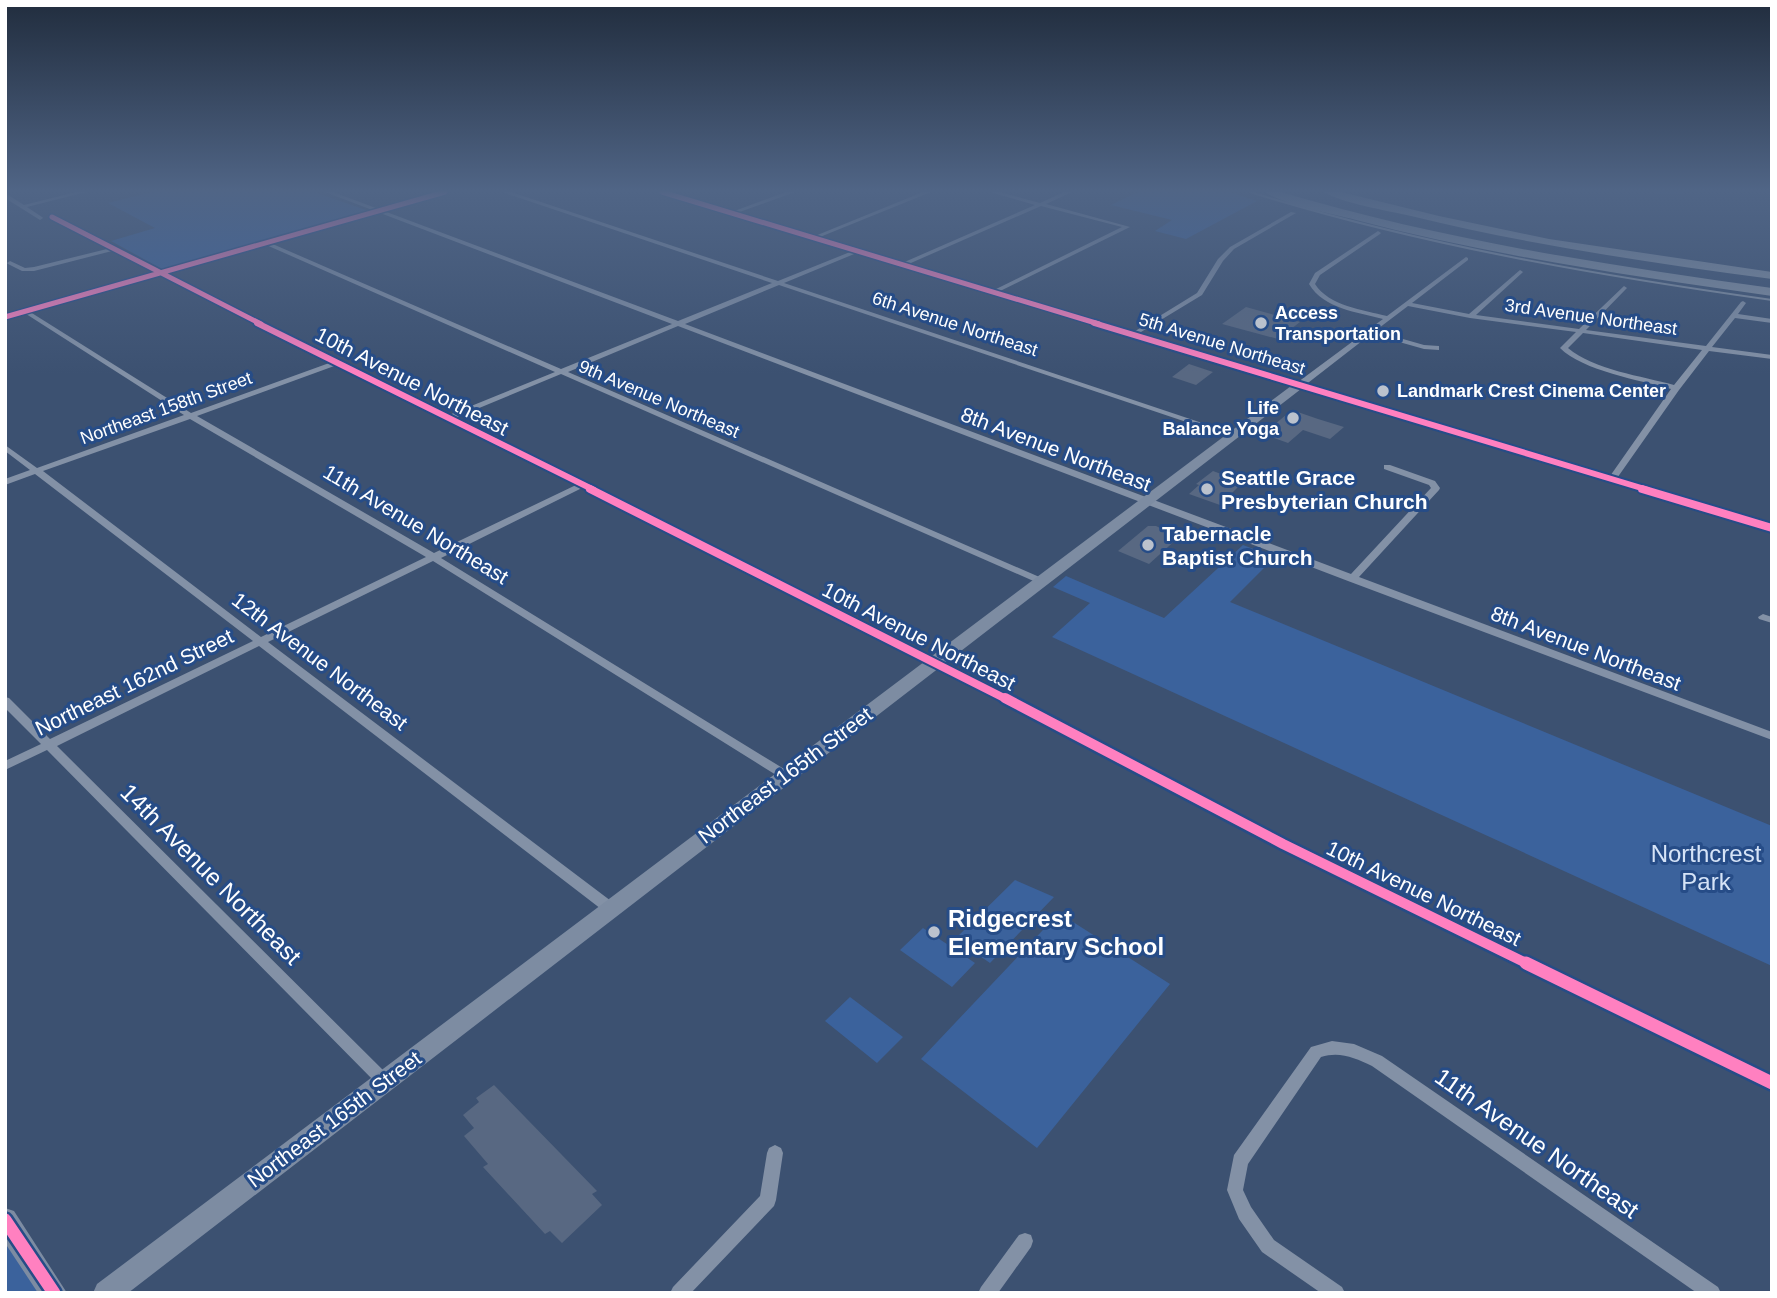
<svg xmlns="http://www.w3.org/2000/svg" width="1777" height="1298" font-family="Arial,sans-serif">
<rect width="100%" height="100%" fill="#3c5171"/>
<path fill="#3b629c" d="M151,192H314L369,211L162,269L111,241L155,228L108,203Z
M1138,192H1230L1257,201L1186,239L1155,231L1172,220L1111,205Z
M1243,545L1275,557L1230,602L1772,826V966L1052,637L1090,603L1053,587L1066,576L1164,618Z
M1015,880L1054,897L990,963L955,939Z
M1059,913L1170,984L1037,1148L921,1059Z
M923,928L975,963L952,987L900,950Z
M850,997L903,1037L877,1063L825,1021Z
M5,1217L57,1293H5Z"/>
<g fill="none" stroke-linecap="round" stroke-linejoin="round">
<path stroke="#47618a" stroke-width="2.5" d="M1656,192H1682
M1769,192L1772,193"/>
</g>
<path fill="#586882" d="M1246,307L1300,322L1278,339L1222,324Z
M1189,364L1213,372L1196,385L1172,377Z
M1292,410L1318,419L1344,427L1330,439L1303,430L1288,443L1263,434Z
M1213,471L1243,482L1220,505L1189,494L1199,485L1196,484Z
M1148,526H1156L1179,537L1149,564L1118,551Z
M494,1085L597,1191L592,1194L602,1205L562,1243L550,1231L545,1234L483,1167L488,1164L464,1136L474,1128L463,1115L479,1102L476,1098Z"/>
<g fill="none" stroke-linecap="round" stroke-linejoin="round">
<path fill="#8391a6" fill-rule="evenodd" d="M76,192H86L27,207L42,217L43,218L40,220L5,198V193L24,205Z
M325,192H333L678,321L772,283L502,192H511L778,281L855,250H859V252L784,283L1238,435L1234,437H1231L779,285L685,324L1351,574L1431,488L1429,485L1384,469V465H1390L1435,481L1440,488L1439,490L1359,577L1772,732V740L1348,581L678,326L568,372L1044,579L1046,581L1044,583H1038L561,374L455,418L1133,758L1287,841L1772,1075V1090L1279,847L1125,764L582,488L441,558L789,772L791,775L789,778H781L433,561L268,642L615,904L617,908L615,912L610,913L605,912L259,646L57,746L389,1076L392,1081L389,1086L384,1088L379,1086L47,750L5,770V761L41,744L5,708V697L9,698L50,739L253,641L35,474L5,485V479L30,470L5,451V445L37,468L184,415L23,312V310H27L191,413L332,362L112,251L34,271H22L8,264L7,263L10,261L25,268L34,267L107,249L50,218V216H54L160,272L449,415L555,372L264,244V242H268L561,369L672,324ZM337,365L576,485L434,553L197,416ZM190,419L426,557L261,637L43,471Z
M786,192H795L734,214L729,213Z
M923,192H931L815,239L810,238Z
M990,192H1000L1040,203L1064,192H1072L1046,204L1130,227L994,294L992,293V291L1122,227L1041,206L904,266H900V264L1035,205Z
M1291,212L1296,213L1234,249L1223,261L1202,295L1136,335H1132V333L1197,293L1218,259L1230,247Z
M1378,231L1381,233L1380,234L1320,275L1315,284C1329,306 1363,310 1387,316L1466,257L1468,258V260L1412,303L1469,314L1520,270L1523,272L1522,273L1476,315L1579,329L1624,286L1627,288L1626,289L1586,330L1706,346L1741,302L1743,301L1746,303L1738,314L1772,319V323L1735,318L1712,347L1772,355V359L1709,351L1679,390L1615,481L1612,482L1608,479L1671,389C1640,380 1583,371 1560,348L1576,332L1470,318L1408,306L1375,331L1424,345L1439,346V350L1424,349L1371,334L1304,386H1298V382L1383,319C1357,312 1324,309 1309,284L1315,273ZM1583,333L1702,350L1674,385C1642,376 1594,370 1568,348Z
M1763,614L1772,617V623L1759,619L1758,617Z
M1332,1041L1354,1044L1382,1056L1718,1287L1721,1293H1697L1372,1066C1355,1058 1340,1051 1321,1057L1248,1164L1243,1190L1251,1207L1274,1240L1342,1287L1345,1293H1321L1262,1252L1239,1219L1227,1190L1234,1155L1311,1047Z
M775,1145L781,1148L783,1153L776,1200L774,1206L691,1293H670L673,1287L760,1196L767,1153L769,1148Z
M1025,1233L1031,1235L1033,1241L1031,1247L998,1293H978L981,1287L1019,1235Z"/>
<path fill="#7d8ca2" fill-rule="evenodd" d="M436,192H449L5,320V314Z
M658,192H671L1772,524V532L1301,389L128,1293H93L97,1284L1291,386Z
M5,1208L14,1211L67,1293H38L5,1243Z"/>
<path fill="#8391a4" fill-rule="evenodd" d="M1265,192H1281C1442,240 1606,265 1772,288V296C1632,276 1493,256 1356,220C1333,214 1283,205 1265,192Z
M1324,192H1341L1439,216L1549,239L1772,272V279C1651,263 1530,245 1411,216C1389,211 1341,203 1324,192Z"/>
<path stroke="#8391a4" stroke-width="2" d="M1250,192C1421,245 1595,275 1772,300"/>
<g stroke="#264c87" stroke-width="8">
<path id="cycleway-far4" d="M662,192L1099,324
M52,217L261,324
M5,317L445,192"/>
</g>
<g stroke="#264c87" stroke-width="10">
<path id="cycleway-far3" d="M257,323L594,490
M1094,323L1648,490"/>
</g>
<g stroke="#264c87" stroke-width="12">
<path id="cycleway-far2" d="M590,489L1008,700
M1642,489L1772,528"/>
</g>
<g stroke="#264c87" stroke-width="15">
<path id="cycleway-far1" d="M1005,698L1283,844L1530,965"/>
</g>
<g stroke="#264c87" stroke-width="18">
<path id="cycleway" d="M1526,963L1772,1083
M5,1220L54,1293"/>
</g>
<use href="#cycleway-far4" stroke="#ff80c0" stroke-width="5"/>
<use href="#cycleway-far3" stroke="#ff80c0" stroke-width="6"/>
<use href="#cycleway-far2" stroke="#ff80c0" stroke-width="8"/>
<use href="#cycleway-far1" stroke="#ff80c0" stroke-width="10"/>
<use href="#cycleway" stroke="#ff80c0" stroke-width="13"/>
</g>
<linearGradient id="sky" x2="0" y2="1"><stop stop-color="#212d3e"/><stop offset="0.51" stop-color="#506586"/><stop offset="1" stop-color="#506586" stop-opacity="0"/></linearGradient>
<rect width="1777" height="374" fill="url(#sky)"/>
<g fill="#bbc2cd" stroke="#264c87" stroke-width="2.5">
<circle cx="1261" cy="323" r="7"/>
<circle cx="1383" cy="391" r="7"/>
<circle cx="1293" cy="418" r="7"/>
<circle cx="1207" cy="489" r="7"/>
<circle cx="1148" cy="545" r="7"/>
<circle cx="934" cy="932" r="7"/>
</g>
<g text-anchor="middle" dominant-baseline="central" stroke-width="6" stroke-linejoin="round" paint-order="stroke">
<g font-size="18" font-weight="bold" fill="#fff" stroke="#264c87" text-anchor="start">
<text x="1275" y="313">Access<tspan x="1275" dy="21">Transportation</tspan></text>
<text x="1397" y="391">Landmark Crest Cinema Center</text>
<text x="1279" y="408" text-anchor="end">Life<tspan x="1279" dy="21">Balance Yoga</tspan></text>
</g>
<g font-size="18" fill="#fff" stroke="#264c87">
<text transform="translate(1591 317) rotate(8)">3rd Avenue Northeast</text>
<text transform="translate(955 324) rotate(18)">6th Avenue Northeast</text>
<text transform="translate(1222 344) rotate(17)">5th Avenue Northeast</text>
<text transform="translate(659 399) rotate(23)">9th Avenue Northeast</text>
<text transform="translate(166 408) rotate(-20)">Northeast 158th Street</text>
</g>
<g font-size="21" fill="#fff" stroke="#264c87">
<text transform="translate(412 381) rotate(27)">10th Avenue Northeast</text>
<text transform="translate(1056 449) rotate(21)">8th Avenue Northeast</text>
<text transform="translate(416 524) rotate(31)">11th Avenue Northeast</text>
<text transform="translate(919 636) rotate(27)">10th Avenue Northeast</text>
<text transform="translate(1586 648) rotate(21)">8th Avenue Northeast</text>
<text transform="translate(320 661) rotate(37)">12th Avenue Northeast</text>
<text transform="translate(134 682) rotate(-26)">Northeast 162nd Street</text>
<text transform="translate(785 775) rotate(-37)">Northeast 165th Street</text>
<text transform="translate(1424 893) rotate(26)">10th Avenue Northeast</text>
<text transform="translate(334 1119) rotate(-37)">Northeast 165th Street</text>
</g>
<g font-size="21" font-weight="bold" fill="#fff" stroke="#264c87" text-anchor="start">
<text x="1221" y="477">Seattle Grace<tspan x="1221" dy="24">Presbyterian Church</tspan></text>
<text x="1162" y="533">Tabernacle<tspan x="1162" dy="24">Baptist Church</tspan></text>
</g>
<g font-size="24" fill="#d5e3f7" stroke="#264c87">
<text x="1706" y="853">Northcrest<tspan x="1706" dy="28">Park</tspan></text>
</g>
<g font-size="24" fill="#fff" stroke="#264c87">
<text transform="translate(211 874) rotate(45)">14th Avenue Northeast</text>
<text transform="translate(1537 1143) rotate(35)">11th Avenue Northeast</text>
</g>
<g font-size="24" font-weight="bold" fill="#fff" stroke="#264c87" text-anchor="start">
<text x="948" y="918">Ridgecrest<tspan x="948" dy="28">Elementary School</tspan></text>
</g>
</g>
<rect width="1777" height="1298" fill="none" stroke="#ffffff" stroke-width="14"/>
</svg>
